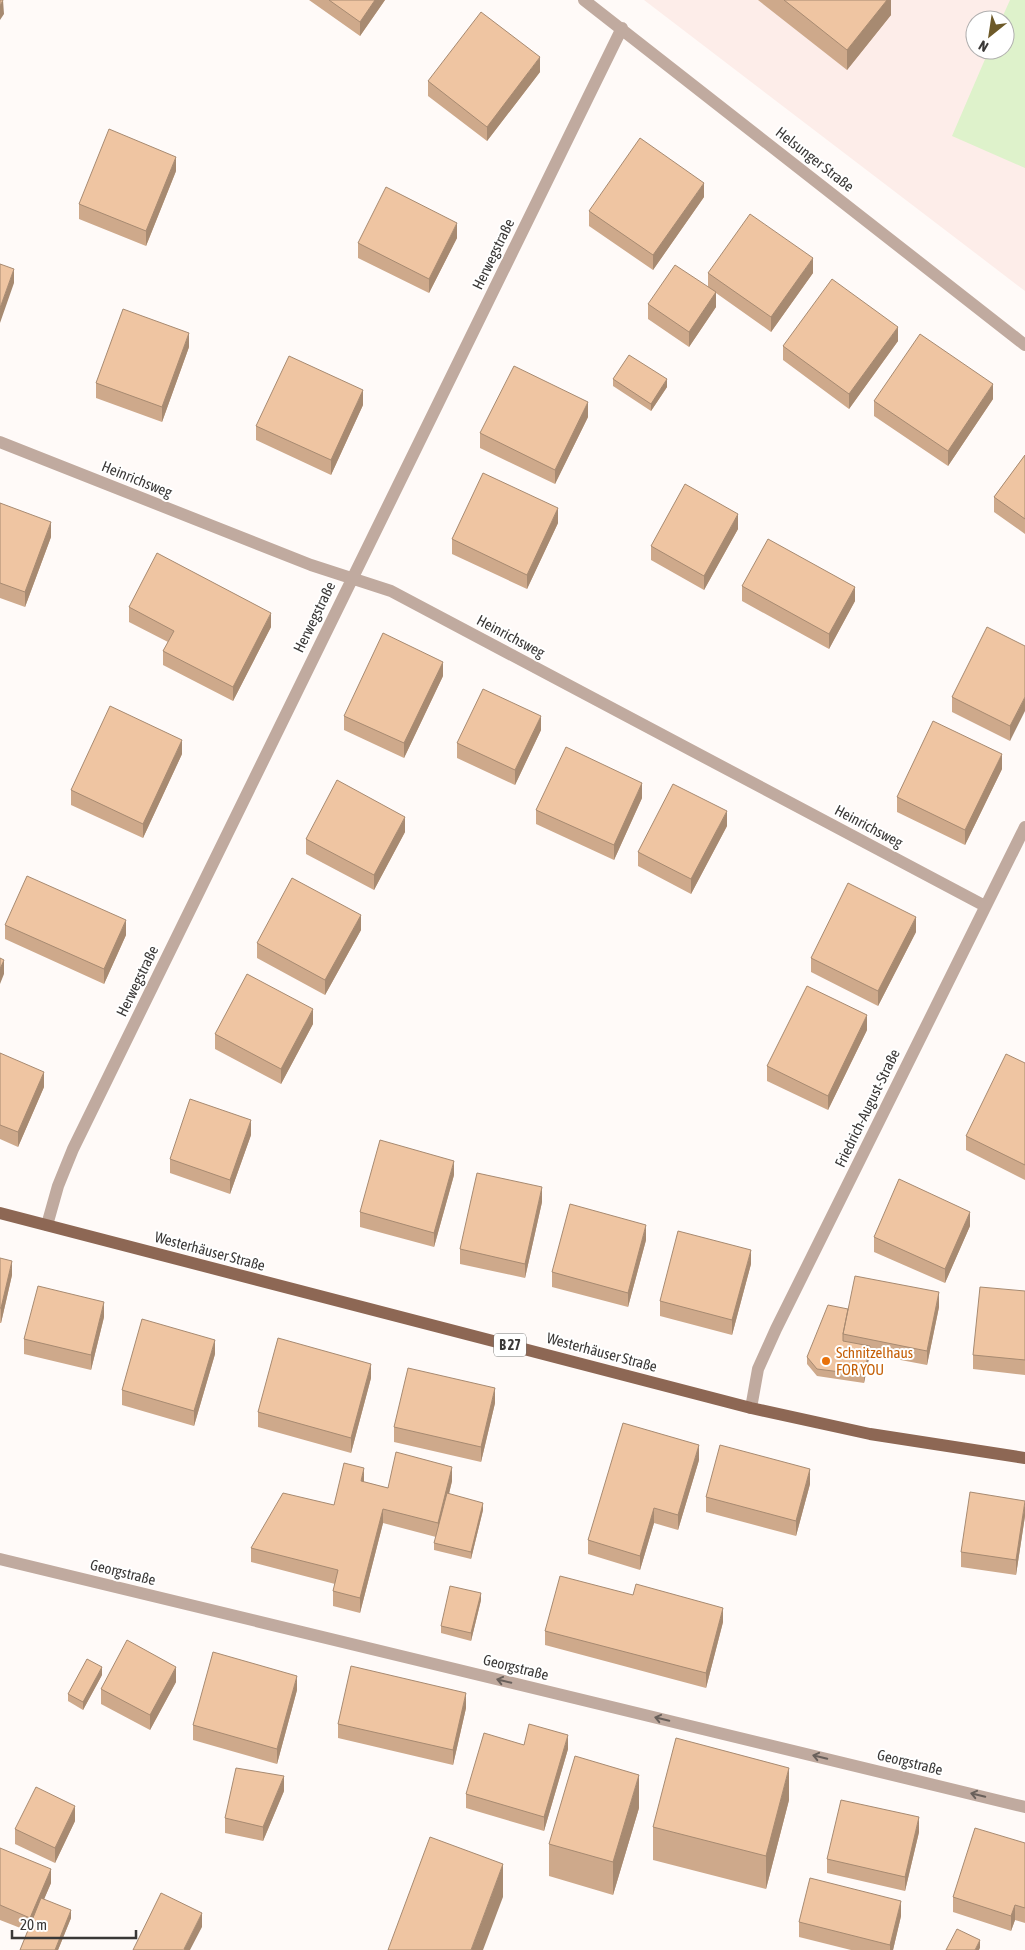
<svg xmlns="http://www.w3.org/2000/svg" width="1025" height="1950" font-family="'Asap Condensed',sans-serif">
<rect width="100%" height="100%" fill="#fffaf8"/>
<path fill="#fdede9" fill-rule="evenodd" d="M644,0H1025V291ZM975,20H1005V50H975Z"/>
<path fill="#def2cb" d="M1010,0H1025V168L952,136L989,50H1005V20H1001Z"/>
<g fill="none" stroke-linecap="round" stroke-linejoin="round">
<path stroke="#c0aa9f" stroke-width="12" d="M584,0L1025,345
M0,442L311,565L391,591L985,906
M47,1225L58,1186L73,1149L622,28
M751,1408L758,1369L776,1329L1025,827
M0,1559L1025,1807"/>
<path stroke="#8d6754" stroke-width="12" d="M0,1213L751,1408L870,1434L1025,1458"/>
</g>
<path fill="#cea98b" d="M309,0H385L360,36Z
M758,0H891V15L847,70Z
M540,72L487,141L428,96V81Z
M176,171L146,246L79,219V204Z
M704,197L653,270L589,226V211Z
M457,238L429,293L358,258V243Z
M708,273H813L771,332L716,293V307L689,347L648,319V304L708,287Z
M898,341L849,409L783,360V346Z
M189,347L162,422L96,398V383Z
M613,379L667,387L651,411L613,386Z
M993,399L948,466L874,416V401Z
M363,405L331,475L256,440V426Z
M588,417L555,484L480,448V433Z
M1025,455V534L994,512V497Z
M0,503L51,537L25,607L0,598Z
M558,523L527,589L452,554V539Z
M738,529L704,590L651,560V546Z
M742,586L855,601L829,649L742,601Z
M129,607L271,627L233,701L163,665V651L168,642L129,622Z
M1025,646L1010,741L952,712V697Z
M443,676L404,758L344,730V716Z
M541,730L515,785L457,758V743Z
M182,754L143,838L71,805V790Z
M1002,769L965,845L897,812V797Z
M642,798L614,860L536,824V810Z
M727,826L691,894L638,866V852Z
M405,832L374,890L306,854V839Z
M5,925L126,935L104,984L5,939Z
M361,930L325,995L257,958V943Z
M916,932L878,1006L811,972V958Z
M313,1024L281,1084L215,1049V1034Z
M867,1030L828,1110L767,1081V1066Z
M0,1053L44,1087L18,1147L0,1139Z
M1025,1063V1180L966,1150V1136Z
M251,1135L230,1194L170,1173V1159Z
M454,1175L434,1247L360,1227V1212Z
M542,1202L525,1278L460,1264V1249Z
M970,1226L945,1283L874,1252V1237Z
M646,1240L628,1307L552,1287V1272Z
M0,1258L12,1275L1,1323H0Z
M751,1264L732,1335L660,1316V1301Z
M1025,1291V1375L973,1369V1355Z
M939,1307L927,1365L869,1354L864,1383L817,1376L807,1364V1357L848,1309Z
M104,1317L91,1370L24,1354V1339Z
M215,1354L194,1426L122,1405V1390Z
M371,1378L351,1453L258,1427V1412Z
M495,1403L481,1462L394,1442V1427Z
M699,1460L678,1530L654,1523L640,1570L588,1554V1540Z
M452,1481L449,1494L483,1510L471,1559L434,1550V1543L436,1537L383,1523L360,1613L333,1606V1591L335,1584L251,1562V1548L334,1505L364,1482L388,1488Z
M810,1484L796,1536L706,1512V1497Z
M1025,1516L1016,1575L961,1567V1552Z
M633,1595L723,1622L706,1688L545,1645V1631Z
M481,1600L471,1641L441,1633V1626Z
M102,1675L83,1710L68,1701V1694Z
M176,1682L150,1730L101,1704V1689Z
M297,1690L277,1764L193,1740V1725Z
M466,1708L453,1765L338,1738V1724Z
M524,1745L568,1749L544,1831L466,1808V1794Z
M284,1791L263,1841L225,1833V1818Z
M789,1800L766,1889L653,1860V1827Z
M639,1808L613,1895L549,1876V1844Z
M75,1821L55,1863L15,1844V1829Z
M919,1832L905,1891L827,1873V1859Z
M1025,1843V1923L1015,1920L1011,1931L953,1912V1897Z
M0,1848L51,1883L44,1899L71,1918L58,1950H20L28,1931L0,1920Z
M901,1916L893,1950H851L799,1937V1922Z"/>
<path fill="#a78a71" d="M3,0L4,14L0,20V6Z
M375,0H385L360,36V22Z
M887,0H891V15L847,70V50Z
M540,57V72L487,141V127Z
M176,157V171L146,246V231Z
M704,183V197L653,270V255Z
M457,223V238L429,293V279Z
M813,258V273L771,332V317Z
M14,269V283L0,323V308Z
M716,292V307L689,347V332Z
M898,327V341L849,409V394Z
M189,333V347L162,422V407Z
M667,379V387L651,411V404Z
M993,384V399L948,466V451Z
M363,390V405L331,475V460Z
M588,402V417L555,484V470Z
M558,508V523L527,589V575Z
M738,514V529L704,590V576Z
M51,522V537L25,607V592Z
M855,587V601L829,649V634Z
M271,613V627L233,701V687Z
M443,662V676L404,758V743Z
M1025,697V711L1010,741V726Z
M541,716V730L515,785V770Z
M182,740V754L143,838V824Z
M1002,754V769L965,845V830Z
M642,783V798L614,860V845Z
M727,811V826L691,894V879Z
M405,817V832L374,890V875Z
M361,915V930L325,995V980Z
M916,917V932L878,1006V991Z
M126,920V935L104,984V969Z
M4,960V974L0,984V969Z
M313,1009V1024L281,1084V1069Z
M867,1015V1030L828,1110V1096Z
M44,1072V1087L18,1147V1132Z
M251,1120V1135L230,1194V1180Z
M454,1161V1175L434,1247V1233Z
M542,1187V1202L525,1278V1264Z
M970,1212V1226L945,1283V1269Z
M646,1225V1240L628,1307V1293Z
M751,1250V1264L732,1335V1320Z
M12,1261V1275L1,1323V1308Z
M939,1292V1307L927,1365V1351Z
M104,1302V1317L91,1370V1355Z
M215,1340V1354L194,1426V1411Z
M870,1346V1354L864,1383V1375Z
M371,1364V1378L351,1453V1438Z
M495,1388V1403L481,1462V1447Z
M699,1445V1460L678,1530V1515Z
M452,1467V1481L438,1538V1523Z
M364,1468V1483L361,1481Z
M810,1469V1484L796,1536V1521Z
M1025,1501V1516L1016,1575V1560Z
M483,1503V1510L471,1559V1552Z
M654,1508V1523L640,1570V1556Z
M383,1509V1523L360,1613V1598Z
M481,1593V1600L471,1641V1633Z
M723,1608V1622L706,1688V1673Z
M102,1667V1675L83,1710V1702Z
M176,1667V1682L150,1730V1715Z
M297,1676V1690L277,1764V1749Z
M466,1693V1708L453,1765V1750Z
M568,1735V1749L544,1831V1817Z
M789,1768V1800L766,1889V1856Z
M639,1775V1808L613,1895V1862Z
M284,1776V1791L263,1841V1827Z
M75,1806V1821L55,1863V1848Z
M919,1817V1832L905,1891V1877Z
M503,1864V1897L483,1950H471Z
M51,1869V1883L30,1932V1918Z
M901,1901V1916L893,1950H890V1945Z
M1015,1905V1920L1011,1931V1916Z
M71,1910V1918L58,1950H55Z
M202,1913V1927L190,1950H184V1949Z
M980,1940V1948L979,1950H975Z"/>
<path fill="#efc5a2" stroke="#a78a71" d="M0,0H3L0,6Z
M329,0H375L360,22Z
M784,0H887L847,50Z
M481,12L540,57L487,127L428,81Z
M109,129L176,157L146,231L79,204Z
M640,138L704,183L653,255L589,211Z
M386,187L457,223L429,279L358,243Z
M750,214L813,258L771,317L708,273Z
M0,264L14,269L0,308Z
M675,265L716,292L689,332L648,304Z
M832,279L898,327L849,394L783,346Z
M123,309L189,333L162,407L96,383Z
M920,334L993,384L948,451L874,401Z
M629,355L667,379L651,404L613,379Z
M289,356L363,390L331,460L256,426Z
M514,366L588,402L555,470L480,433Z
M1025,455V519L994,497Z
M483,473L558,508L527,575L452,539Z
M685,484L738,514L704,576L651,546Z
M0,503L51,522L25,592L0,583Z
M768,539L855,587L829,634L742,586Z
M157,553L271,613L233,687L163,651L174,631L129,607Z
M987,627L1025,646V697L1010,726L952,697Z
M383,633L443,662L404,743L344,716Z
M483,689L541,716L515,770L457,743Z
M110,706L182,740L143,824L71,790Z
M933,721L1002,754L965,830L897,797Z
M566,747L642,783L614,845L536,810Z
M337,780L405,817L374,875L306,839Z
M673,784L727,811L691,879L638,852Z
M27,876L126,920L104,969L5,925Z
M292,878L361,915L325,980L257,943Z
M848,883L916,917L878,991L811,958Z
M0,958L4,960L0,969Z
M247,974L313,1009L281,1069L215,1034Z
M807,986L867,1015L828,1096L767,1066Z
M0,1053L44,1072L18,1132L0,1125Z
M1006,1054L1025,1063V1165L966,1136Z
M190,1099L251,1120L230,1180L170,1159Z
M380,1140L454,1161L434,1233L360,1212Z
M477,1173L542,1187L525,1264L460,1249Z
M899,1179L970,1212L945,1269L874,1237Z
M570,1204L646,1225L628,1293L552,1272Z
M678,1231L751,1250L732,1320L660,1301Z
M0,1258L12,1261L1,1308H0Z
M855,1276L939,1292L927,1351L843,1334Z
M38,1286L104,1302L91,1355L24,1339Z
M980,1287L1025,1291V1360L973,1355Z
M828,1305L848,1309L843,1334V1341L870,1346L864,1375L817,1369L807,1357Z
M142,1319L215,1340L194,1411L122,1390Z
M278,1338L371,1364L351,1438L258,1412Z
M408,1368L495,1388L481,1447L394,1427Z
M623,1423L699,1445L678,1515L654,1508L640,1556L588,1540Z
M720,1445L810,1469L796,1521L706,1497Z
M396,1452L452,1467L438,1523L383,1509L360,1598L333,1591L338,1570L251,1548L283,1493L334,1505L344,1463L364,1468L361,1481L388,1488Z
M970,1492L1025,1501L1016,1560L961,1552Z
M447,1493L483,1503L471,1552L434,1543Z
M560,1576L633,1595L636,1584L723,1608L706,1673L545,1631Z
M450,1586L481,1593L471,1633L441,1626Z
M127,1640L176,1667L150,1715L101,1689Z
M213,1652L297,1676L277,1749L193,1725Z
M87,1659L102,1667L83,1702L68,1694Z
M351,1666L466,1693L453,1750L338,1724Z
M529,1724L568,1735L544,1817L466,1794L484,1733L524,1745Z
M676,1738L789,1768L766,1856L653,1827Z
M575,1756L639,1775L613,1862L549,1844Z
M236,1768L284,1776L263,1827L225,1818Z
M36,1787L75,1806L55,1848L15,1829Z
M841,1800L919,1817L905,1877L827,1859Z
M975,1828L1025,1843V1908L1015,1905L1011,1916L953,1897Z
M430,1837L503,1864L471,1950H388Z
M0,1848L51,1869L30,1918L0,1905Z
M810,1878L901,1901L890,1945L799,1922Z
M161,1893L202,1913L184,1949L186,1950H133Z
M41,1898L71,1910L55,1950H20Z
M957,1929L980,1940L975,1950H946Z"/>
<defs><path id="oneway-shaft" d="M-6 0H5M1.5-3L5.5 0L1.5 3" fill="none" stroke-width="1.6" stroke-linecap="round" stroke-linejoin="round" transform="scale(1.25)"/></defs>
<g stroke="#69605b">
<use href="#oneway-shaft" transform="translate(504 1681) rotate(-166)"/>
<use href="#oneway-shaft" transform="translate(662 1719) rotate(-166)"/>
<use href="#oneway-shaft" transform="translate(820 1757) rotate(-166)"/>
<use href="#oneway-shaft" transform="translate(978 1795) rotate(-166)"/>
</g>
<circle fill="#e8710a" stroke="#fff" stroke-width="2" cx="826" cy="1361" r="5"/>
<g text-anchor="middle" dominant-baseline="central" stroke-width="4" stroke-linejoin="round" paint-order="stroke">
<rect fill="#fff" stroke="#757473" stroke-width="1" x="494" y="1333.5" width="32" height="23" rx="4"/>
<g font-size="14" font-weight="bold" fill="#3a3837">
<text x="510" y="1345">B 27</text>
</g>
<g font-size="15" fill="#3a3837" stroke="#fff">
<text transform="translate(815 159) rotate(38)">Helsunger Straße</text>
<text transform="translate(493 254) rotate(-64)">Herwegstraße</text>
<text transform="translate(137 479) rotate(22)">Heinrichsweg</text>
<text transform="translate(314 617) rotate(-64)">Herwegstraße</text>
<text transform="translate(511 636) rotate(28)">Heinrichsweg</text>
<text transform="translate(869 826) rotate(28)">Heinrichsweg</text>
<text transform="translate(137 981) rotate(-64)">Herwegstraße</text>
<text transform="translate(867 1108) rotate(-64)">Friedrich-August-Straße</text>
<text transform="translate(210 1251) rotate(15)">Westerhäuser Straße</text>
<text transform="translate(602 1352) rotate(15)">Westerhäuser Straße</text>
<text transform="translate(123 1572) rotate(14)">Georgstraße</text>
<text transform="translate(516 1667) rotate(14)">Georgstraße</text>
<text transform="translate(910 1762) rotate(14)">Georgstraße</text>
</g>
<g font-size="15" fill="#c56008" stroke="#fff" text-anchor="start">
<text x="836" y="1352">Schnitzelhaus<tspan x="836" dy="17">FOR YOU</tspan></text>
</g>
</g>
<g transform="translate(990 35) rotate(210)"><circle r="24" fill="#ffffff" stroke="#b0afaf"/>
<path d="M0-4L9 19L0 12L-9 19Z" fill="#6d5928"/>
<text y="-8" font-size="14" font-weight="bold" text-anchor="middle" fill="#3a3837">N</text>
</g>
<path d="M12 1930v8h124v-8" fill="none" stroke="#3a3837" stroke-width="2.5"/>
<text x="20" y="1930" font-size="15" fill="#3a3837" stroke="#ffffff" stroke-width="4" paint-order="stroke">20 m</text>
</svg>
